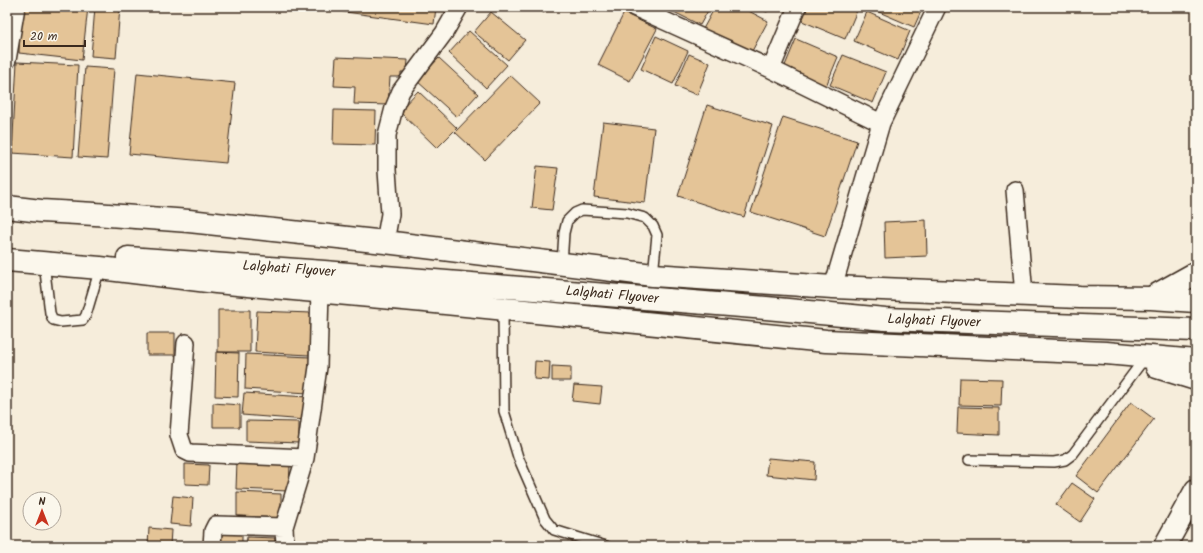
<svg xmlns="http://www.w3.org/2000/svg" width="1203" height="553" font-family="Kalam,sans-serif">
<rect width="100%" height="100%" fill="#f6eddb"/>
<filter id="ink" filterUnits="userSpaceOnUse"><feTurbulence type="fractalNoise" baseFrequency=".025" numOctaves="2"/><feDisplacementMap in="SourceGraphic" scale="8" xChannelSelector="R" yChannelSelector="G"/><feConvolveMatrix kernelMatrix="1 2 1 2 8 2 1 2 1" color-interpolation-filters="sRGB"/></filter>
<g filter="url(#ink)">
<path fill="#e4c497" stroke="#3b2a1e" d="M20,7H88L82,60L19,53Z
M95,7H120L116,58L91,56Z
M339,7H436L434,24L338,11Z
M534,7H548L544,13Z
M664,7H710L700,25Z
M715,7H741L768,21L751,53L703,29Z
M757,7H770L767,12Z
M808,7H855L858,8L845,39L802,21Z
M873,7H923L914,27L872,9Z
M491,12L525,40L508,60L474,32Z
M867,12L910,31L898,60L854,41Z
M624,13L657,29L630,81L598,65Z
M469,31L507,65L486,88L449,53Z
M656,36L688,51L673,84L641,69Z
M796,39L838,57L826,86L784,68Z
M689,54L710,63L697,95L675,86Z
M843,55L886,72L873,103L830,85Z
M336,57L408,60L407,72H401V77H390L388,105L354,104L355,87L334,86Z
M439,58L478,94L457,117L417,81Z
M17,62L78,65L73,157L12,153Z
M85,67L114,69L107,159L78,157Z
M137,73L235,83L226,163L129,154Z
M510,75L540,103L485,160L455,132Z
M418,91L457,128L437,148L399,111Z
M707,105L773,126L744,217L678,196Z
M334,110L376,111L375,145L333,144Z
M783,117L857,141L825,236L751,212Z
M603,122L654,128L645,203L594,197Z
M537,166L558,168L552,210L532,208Z
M926,220L927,256L885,258L884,222Z
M218,310H250V352H218Z
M257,311L311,313L309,355L255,352Z
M147,333H175V355H147Z
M216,352L239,353L238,397L215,396Z
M246,354L310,357L308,393L245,389Z
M535,361L550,362L549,380L534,379Z
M552,366L571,367V381H552Z
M960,378L1002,379L1001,406L959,405Z
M574,385L602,387L600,404L572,401Z
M244,393L307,397L306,420L242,415Z
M1131,402L1154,419L1098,493L1076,476Z
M213,403L240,405V427H213Z
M958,407L999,408V435L957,433Z
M246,421L299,422V443L246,441Z
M768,458L815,462L814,480L766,475Z
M237,461L290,464L289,491L236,489Z
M185,464L209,465L208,485L185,484Z
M1072,483L1095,499L1080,522L1056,505Z
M237,492L281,494V518L237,516Z
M173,496L193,498L191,526L170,524Z
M149,528L171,530L170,546H148Z
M221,533L242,534V546H220Z
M247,537L275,538V546H246Z"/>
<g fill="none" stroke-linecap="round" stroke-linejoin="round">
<g stroke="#3b2a1e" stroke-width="12">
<path id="service" d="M44,263L50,313L53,320L61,322L83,320L86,315L100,268
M562,264L564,233L567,221L575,213L582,210L627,213L645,218L653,226L657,235L653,275
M503,309L504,411L518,457L545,519L554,530L606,546
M969,460L1054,462L1065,460L1073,454L1141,363"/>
</g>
<g stroke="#3b2a1e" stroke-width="20">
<path id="minor" d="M634,7L771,69L881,123
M7,60L16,7
M771,69L797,7
M1015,190L1024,295
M385,242L390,214L387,170V135L394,108L401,91L444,33L459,7
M833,287L881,123L937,7
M186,343L179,435L184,450L190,453L305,458
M212,546L213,531L216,525L284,527
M285,546L284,527L305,458L318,367L320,290"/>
</g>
<g stroke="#3b2a1e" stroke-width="25">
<path id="primary" d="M7,207L41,211L95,214L189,221L385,242L653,275L833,287L1080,297L1151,298L1196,301
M128,258L324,272L766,308L885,319L1196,330
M7,260L100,268L216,282L425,301L826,341L1106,353L1196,361
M1151,298L1196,273
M1157,367L1196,379
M1165,546L1196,490"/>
</g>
<use href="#service" stroke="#fbf7ec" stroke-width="9"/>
<use href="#minor" stroke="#fbf7ec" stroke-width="17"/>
<use href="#primary" stroke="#fbf7ec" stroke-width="22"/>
</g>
</g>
<g text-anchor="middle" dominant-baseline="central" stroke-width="4" stroke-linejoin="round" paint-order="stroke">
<g font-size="14" fill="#3b2a1e" stroke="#fbf7ec">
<text transform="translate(289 269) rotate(4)">Lalghati Flyover</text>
<text transform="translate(612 295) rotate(5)">Lalghati Flyover</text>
<text transform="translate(934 321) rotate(2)">Lalghati Flyover</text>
</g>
</g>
<rect width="1203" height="553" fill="none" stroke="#fbf7ec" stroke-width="24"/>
<rect x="12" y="12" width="1179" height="529" fill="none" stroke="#3b2a1e" stroke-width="1.5" filter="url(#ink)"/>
<g transform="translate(42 511)"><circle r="19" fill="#fbf7ec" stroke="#aea59a"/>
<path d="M0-3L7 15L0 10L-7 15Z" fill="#c8321e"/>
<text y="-6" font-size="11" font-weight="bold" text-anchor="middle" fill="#3b2a1e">N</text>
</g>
<path d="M24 40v6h61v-6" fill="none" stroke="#3b2a1e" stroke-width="2"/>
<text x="30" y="40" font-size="12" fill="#3b2a1e" stroke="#fbf7ec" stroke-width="3" paint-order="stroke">20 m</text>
</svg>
